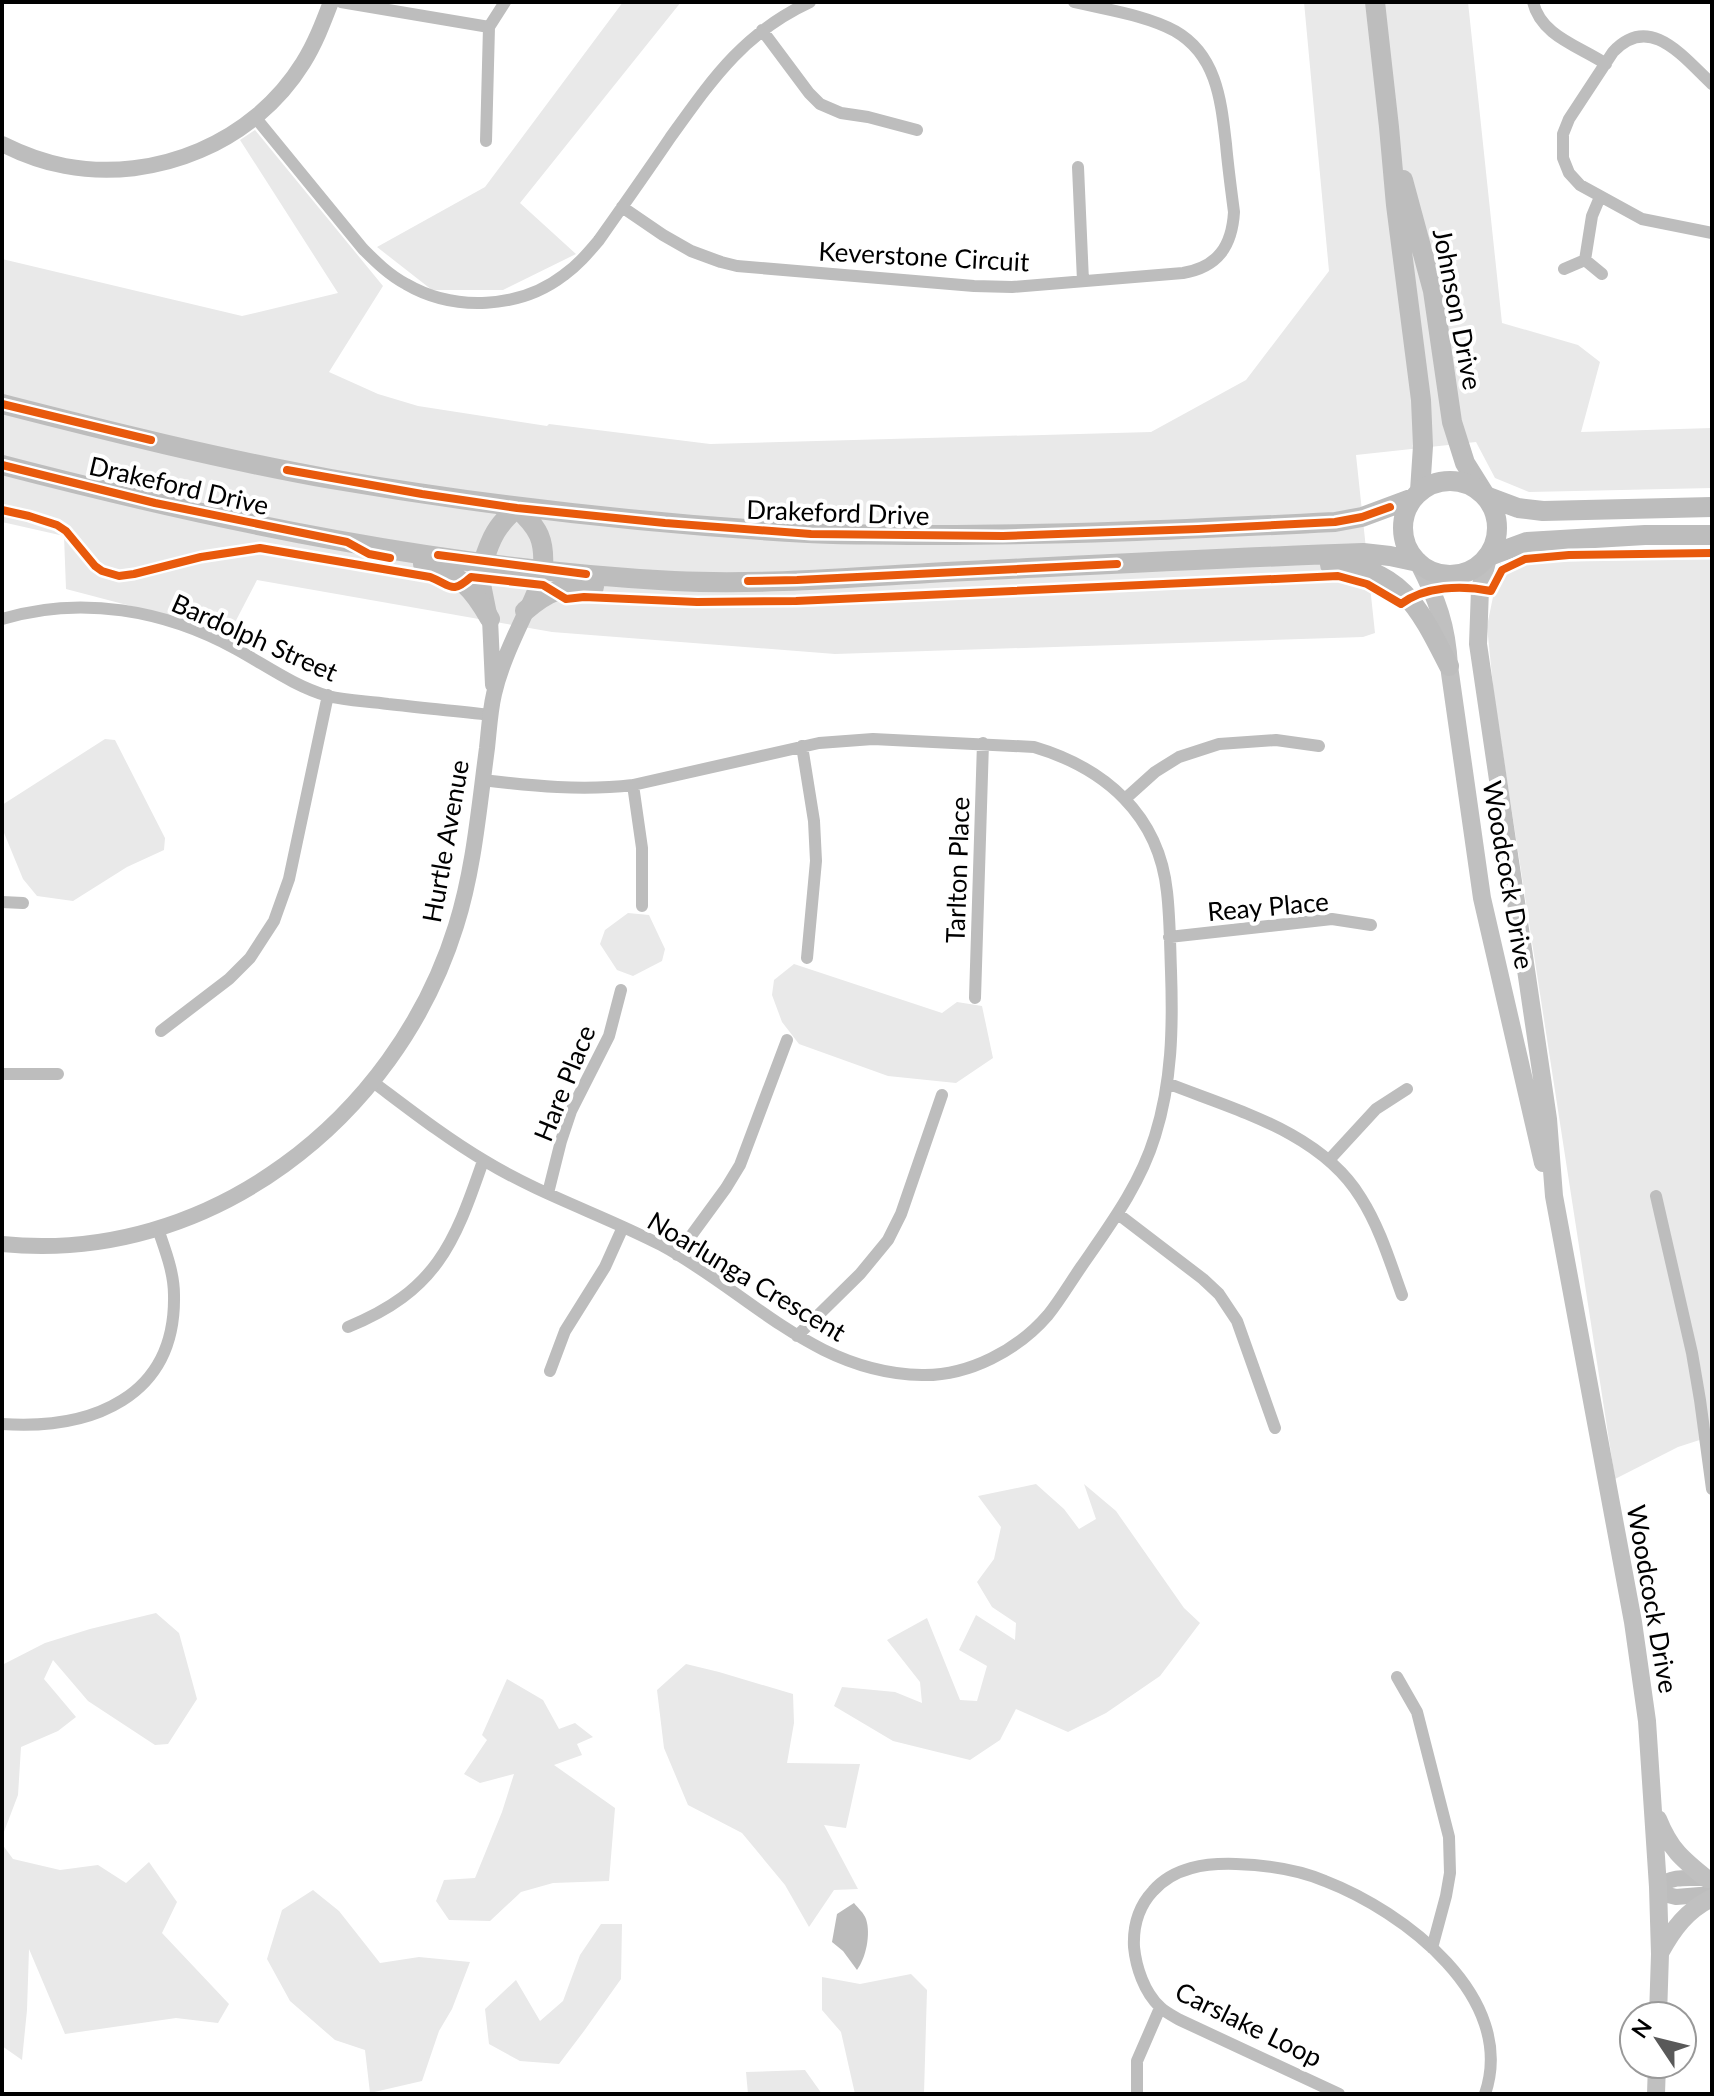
<svg xmlns="http://www.w3.org/2000/svg" width="1714" height="2096" font-family="Lato,sans-serif">
<rect width="100%" height="100%" fill="#fff"/>
<path fill="#e9e9e9" d="M623,2H681L520,203L576,254L503,290H432L377,247L485,187Z
M1304,2H1468L1502,323L1578,345L1600,362L1581,432L1712,428V488L1529,492L1495,478L1476,442L1356,455L1375,633L1363,637L835,654L552,632L257,580L230,632L66,589L64,536L2,522V259L242,316L338,293L240,140L255,130L383,286L329,372L378,394L418,406L547,426L549,424L710,444L1151,432L1246,380L1329,271Z
M1712,558V1436L1678,1447L1615,1479L1494,696L1487,626L1500,563Z
M105,739L115,740L165,838L164,850L127,867L73,901L37,896L23,879L2,828V805Z
M628,913L649,915L665,949L662,961L633,976L617,970L600,944L605,930Z
M794,964L942,1013L957,1002L982,1006L993,1058L956,1083L888,1076L799,1044L782,1022L772,995L774,980Z
M1036,1484L1064,1509L1079,1529L1096,1519L1084,1484L1116,1511L1184,1608L1200,1623L1160,1676L1106,1713L1068,1732L1016,1709L1000,1740L970,1760L893,1741L834,1706L842,1687L895,1692L922,1703L920,1682L887,1640L927,1618L960,1700L977,1701L987,1666L959,1650L976,1615L1015,1640L1016,1623L992,1607L977,1582L994,1559L1001,1527L978,1496Z
M156,1613L179,1633L197,1699L168,1744L155,1745L88,1701L53,1660L44,1679L76,1717L58,1731L21,1747L18,1795L2,1837V1665L45,1643L90,1629Z
M686,1664L719,1672L793,1694L794,1723L787,1763L860,1764L846,1828L824,1825L858,1889L834,1890L809,1927L785,1885L742,1833L688,1805L664,1748L657,1690Z
M507,1679L543,1700L559,1729L575,1723L593,1737L577,1744L582,1755L554,1765L615,1808L609,1881L553,1883L521,1892L490,1921L449,1920L436,1901L444,1880L475,1878L502,1812L514,1774L480,1783L464,1774L487,1740L482,1735Z
M2,1844L13,1859L60,1870L98,1865L126,1883L149,1862L177,1902L162,1933L229,2004L218,2023L176,2018L65,2034L29,1949L27,2010L22,2060L2,2046Z
M313,1890L339,1911L380,1963L419,1957L470,1962L452,2009L439,2031L422,2081L370,2093L365,2050L335,2040L290,2001L267,1959L282,1910Z
M601,1924H622L621,1979L584,2031L559,2064L520,2061L489,2044L485,2009L516,1980L540,2021L563,2001L580,1955Z
M911,1974L927,1990L924,2094H855L841,2032L822,2010V1977L860,1984Z
M805,2070L822,2094H748L746,2072Z"/>
<path fill="#bbb" d="M854,1903C858,1908 864,1913 866,1919C871,1934 866,1958 857,1970L843,1951L832,1942L837,1914Z"/>
<g fill="none" stroke-linecap="round" stroke-linejoin="round">
<path stroke="#bdbdbd" stroke-width="12" d="M341,2L489,27
M1533,2C1541,36 1579,46 1606,64
M762,30L809,93L820,104L841,113L868,117L917,130
M1712,84C1684,58 1650,12 1613,52L1569,119L1563,134V158L1569,173L1580,185L1642,219L1712,233
M255,117L363,249C376,262 389,275 406,284C454,312 520,309 564,275C578,265 588,253 599,240C623,206 647,172 670,138C711,81 743,33 810,2
M486,141L489,27L505,2
M1078,167L1083,281
M622,207L663,235L691,251L721,262L737,266L974,286L1012,287L1183,273C1218,267 1232,246 1234,212C1231,189 1228,167 1226,144C1221,101 1217,55 1175,31C1145,15 1107,10 1074,2
M1585,260L1592,216L1600,197
M1564,269L1585,260L1602,274
M2,619C81,595 165,610 236,649C267,666 294,686 328,696C347,701 368,701 388,704C423,708 457,711 491,715
M802,746L814,821L816,861L807,958
M633,785L642,848V906
M1125,799L1155,772L1179,757L1219,744L1276,740L1319,746
M2,902L23,903
M1169,937L1332,919L1371,925
M975,998L983,743
M161,1031L229,979L250,958L274,921L289,879L328,695
M2,1074H58
M373,1082C409,1109 446,1138 485,1161C541,1195 603,1215 661,1245C750,1293 814,1373 922,1375C969,1376 1018,1350 1048,1315C1060,1300 1070,1283 1081,1267C1110,1225 1140,1185 1155,1136C1172,1082 1173,1027 1171,971C1170,945 1170,918 1167,892C1159,815 1105,768 1034,747L873,739L819,743L633,785C582,791 533,786 482,780
M1167,1083C1235,1110 1321,1132 1361,1198C1380,1228 1390,1262 1402,1295
M1329,1160L1376,1109L1407,1089
M548,1193L561,1141L571,1111L609,1036L621,990
M1656,1196L1692,1353L1700,1400L1712,1489
M1118,1214L1203,1279L1219,1294L1237,1321L1275,1428
M677,1255L726,1188L740,1165L787,1040
M348,1327C436,1291 454,1245 483,1161
M797,1336L860,1274L888,1240L901,1214L942,1095
M550,1371L565,1331L605,1267L623,1227
M2,1424C91,1430 176,1398 174,1295C174,1272 165,1250 158,1229
M1397,1677L1417,1712L1449,1837L1450,1873L1446,1896L1432,1948
M1137,2094V2061L1160,2008
M1339,2094L1180,2020C1173,2016 1165,2012 1160,2007C1144,1992 1136,1967 1134,1947C1133,1926 1139,1906 1153,1891C1174,1867 1206,1863 1236,1864C1266,1865 1297,1869 1325,1881C1403,1911 1518,1997 1485,2094"/>
<path stroke="#bdbdbd" stroke-width="16" d="M2,144C22,154 43,162 65,166C156,183 254,142 303,63C315,44 323,23 331,2
M483,563L482,579L490,619L493,685
M2,1244C208,1265 396,1119 456,926C474,869 479,807 487,748C489,730 490,711 494,694C504,650 529,612 543,570
M1710,1878C1691,1879 1674,1874 1658,1887L1668,1895L1676,1897L1712,1894"/>
<path stroke="#c0c0c0" stroke-width="18" d="M1488,558L1480,589L1478,644L1548,1119L1554,1196L1633,1622L1647,1721L1658,1887L1660,1954L1658,2016
M1419,564C1437,599 1447,626 1449,666L1482,898L1543,1163
M1658,1819C1670,1849 1682,1859 1707,1879
M1660,1953C1673,1929 1687,1910 1712,1898
M1656,2094L1657,2064"/>
<path stroke="#bdbdbd" stroke-width="20" d="M1375,2L1389,127L1396,205L1421,400L1423,446L1420,491
M1403,180L1433,291L1452,422L1465,463L1485,495"/>
<path stroke="#bdbdbd" stroke-width="20" d="M2,404C111,432 220,459 331,479C489,506 648,524 808,533C841,535 875,534 909,535C1051,536 1193,529 1335,522L1362,517L1413,498
M2,465C221,522 447,569 674,581C759,585 845,578 929,573C1074,566 1219,558 1363,553L1390,556L1418,562
M1403 528a47 47 0 1 1 94 0a47 47 0 1 1-94 0Z
M1486,496L1518,508L1543,511L1712,507
M517,508C539,528 545,540 543,570
M1489,556L1527,542L1645,535H1712
M483,563C491,537 497,525 517,508
M423,564C458,571 474,590 490,619
M1330,565C1400,565 1421,611 1449,666
M525,611C549,590 563,586 594,587"/>
<g stroke="#fff" stroke-width="13">
<path id="cycleway" d="M2,404L151,440
M2,465L155,503L347,542L369,554L390,558
M287,470L422,494L517,508L665,523L811,534L1003,536L1198,529L1335,522L1362,517L1390,507
M2,510L29,516L57,525L66,531L95,566L102,571L119,576L134,574L201,557L260,548L430,577C451,585 451,595 471,577L543,585L566,599L584,597L697,602L796,601L1338,576L1367,584L1401,604C1425,586 1462,585 1491,591L1502,570L1525,559L1569,555L1712,553
M438,555L586,574
M748,581L797,580L1117,564"/>
</g>
<use href="#cycleway" stroke="#e8590c" stroke-width="8"/>
</g>
<g text-anchor="middle" dominant-baseline="central" stroke-width="8" stroke-linejoin="round" paint-order="stroke">
<g font-size="26" fill="#000" stroke="#fff">
<text transform="translate(924 256) rotate(3)">Keverstone Circuit</text>
<text transform="translate(1458 309) rotate(79)">Johnson Drive</text>
<text transform="translate(179 485) rotate(13)">Drakeford Drive</text>
<text transform="translate(838 512) rotate(2)">Drakeford Drive</text>
<text transform="translate(255 637) rotate(24)">Bardolph Street</text>
<text transform="translate(445 841) rotate(-80)">Hurtle Avenue</text>
<text transform="translate(957 870) rotate(-88)">Tarlton Place</text>
<text transform="translate(1509 875) rotate(80)">Woodcock Drive</text>
<text transform="translate(1268 906) rotate(-5)">Reay Place</text>
<text transform="translate(564 1083) rotate(-68)">Hare Place</text>
<text transform="translate(747 1276) rotate(31)">Noarlunga Crescent</text>
<text transform="translate(1653 1599) rotate(80)">Woodcock Drive</text>
<text transform="translate(1249 2024) rotate(26)">Carslake Loop</text>
</g>
</g>
<rect width="1714" height="2096" fill="none" stroke="#000000" stroke-width="8"/>
<g transform="translate(1658 2040) rotate(305)"><circle r="38" fill="#ffffff" stroke="#999999" stroke-width="2"/>
<path d="M0-6L14 30L0 20L-14 30Z" fill="#595959"/>
<text y="-12" font-size="22" font-weight="bold" text-anchor="middle" fill="#000000">N</text>
</g>
</svg>
